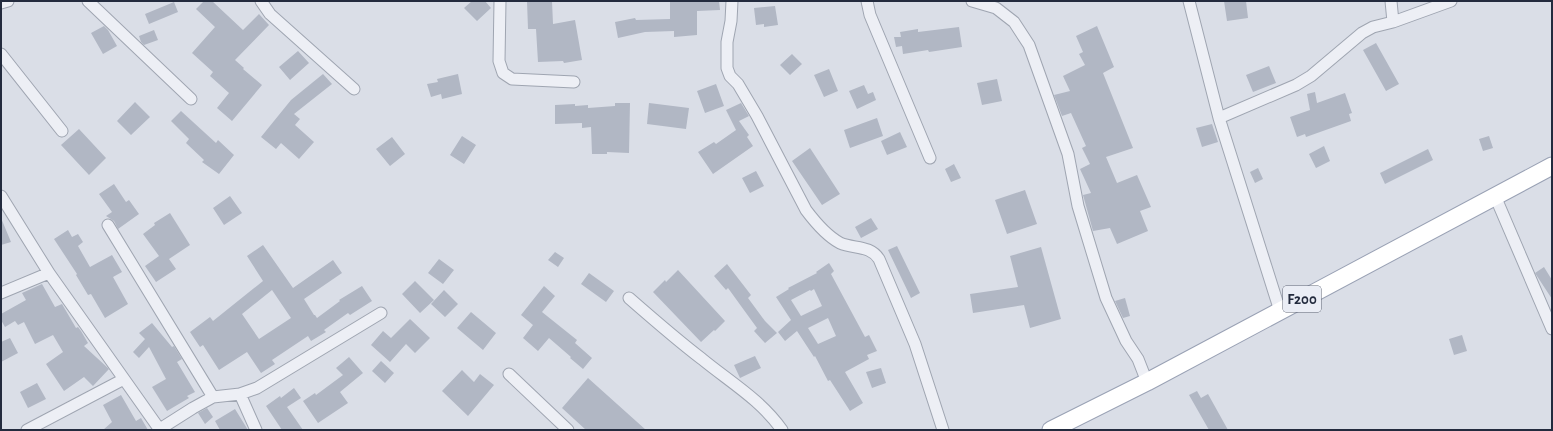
<svg xmlns="http://www.w3.org/2000/svg" width="1553" height="431" font-family="'Alegreya Sans',sans-serif">
<rect width="100%" height="100%" fill="#dadee7"/>
<path fill="#b1b7c4" fill-rule="evenodd" d="M204,1H212L243,30L259,14L269,25L235,60L244,68L243,69L262,85L232,121L217,108L229,93L210,76L213,72L192,53L215,27L196,9Z
M472,1H485L491,8L477,21L464,8Z
M527,1H552L553,24L575,20L582,60L564,63L563,61L538,62L536,29H528Z
M670,1H719L720,10L697,11V35L674,37V31L645,32L618,38L615,22L635,18L636,20L670,19Z
M1224,1H1246L1248,18L1227,21Z
M174,2L178,12L149,24L145,14Z
M775,6L778,25L764,27V24L756,25L754,8Z
M104,26L108,30L117,46L103,54L91,33Z
M1097,26L1114,67L1103,73L1133,148L1106,157L1117,183L1137,175L1151,207L1140,211L1148,231L1117,244L1110,228L1093,231L1083,195L1091,193L1080,169L1090,164L1082,148L1086,146L1071,113L1062,116L1054,95L1070,91L1063,76L1085,65L1079,54L1083,52L1076,36Z
M959,27L962,47L929,52L928,50L903,54L902,46L896,47L894,37H901L900,32L918,29V32Z
M154,30L158,40L144,45L141,42L139,36Z
M1376,43L1399,84L1386,91L1363,50Z
M298,51L309,63L290,80L279,67Z
M792,54L802,64L790,75L780,65Z
M1269,66L1276,83L1253,92L1246,75Z
M829,69L838,91L824,97L814,75Z
M323,74L332,84L294,114L300,119L295,125L314,142L299,159L281,143L276,149L261,137L291,100Z
M458,74L462,94L442,99L441,94L431,97L427,84L438,82L437,79Z
M997,79L1002,101L982,105L977,83Z
M716,84L724,106L705,113L697,91Z
M864,85L868,94L873,92L876,100L857,109L849,91Z
M1315,92L1317,103L1345,93L1352,113L1349,114L1351,121L1306,137L1305,134L1297,137L1290,117L1310,110L1307,94Z
M135,102L150,117L131,135L117,121Z
M615,103H630L629,153L607,152V154H592L591,127L582,128V123L555,124V105L575,104V106L588,105V108L615,106Z
M649,103L689,108L686,129L647,124Z
M741,103L749,116L739,121L749,135L747,137L753,146L713,174L698,152L714,142L716,144L736,130L726,110Z
M181,111L216,143L218,140L234,155L219,174L202,162L204,160L186,143L189,139L171,121Z
M877,118L883,136L850,148L844,130Z
M1212,124L1218,142L1202,147L1196,128Z
M79,129L106,158L89,175L61,145Z
M900,132L907,147L887,155L881,141Z
M462,136L476,145L464,164L450,155Z
M1489,136L1493,148L1483,151L1479,139Z
M392,137L405,154L390,166L376,149Z
M1324,146L1330,161L1316,168L1309,154Z
M810,148L840,194L822,205L792,161Z
M1428,149L1433,160L1385,184L1380,173Z
M954,164L961,178L951,182L945,169Z
M1258,168L1263,179L1255,183L1250,172Z
M756,171L764,186L750,193L742,178Z
M114,184L126,202L129,200L139,214L118,229L114,221L106,216L112,212L99,194Z
M1025,190L1037,224L1007,234L995,200Z
M230,196L242,213L224,225L213,208Z
M170,213L190,245L169,259L176,269L156,282L145,266L159,256L143,234L155,225L154,223Z
M1,218L11,242L1,245Z
M871,218L878,229L861,238L855,227Z
M68,230L72,237L78,234L83,242L78,246L90,267L112,255L122,272L113,277L128,304L105,318L91,294L88,295L76,275L77,274L54,239Z
M263,245L293,288L333,260L342,273L304,299L314,315H315L317,318L340,301L339,300L362,286L372,301L350,315L348,313L324,330L326,332L311,341L308,336L272,360L275,364L261,373L247,352L219,370L203,345L200,347L190,332L210,317L213,321L263,281L247,256ZM272,290L291,318L259,339L242,314Z
M897,246L920,293L911,298L888,250Z
M1041,247L1061,319L1030,328L1024,305L973,313L970,294L1018,287L1010,256Z
M555,252L564,258L558,267L548,260Z
M439,259L454,270L443,284L428,273Z
M829,263L834,271L831,274L865,337L869,335L877,351L867,355L869,359L845,372L863,403L850,411L830,380L828,381L815,356L814,357L797,331L785,341L778,332L791,320L776,297L789,289L788,288L817,273L816,272ZM814,289L822,306L801,316L791,300L810,290L811,291ZM828,318L836,336L818,344L808,328Z
M727,264L751,295L748,298L765,321L777,333L765,343L754,331L757,328L741,306L728,288L726,290L714,276Z
M1544,267L1552,280V299L1535,273Z
M678,270L725,321L715,331L714,330L701,342L653,292L665,280L666,282Z
M589,273L614,291L606,302L581,284Z
M415,281L434,300L420,313L402,294Z
M42,284L55,307L62,304L76,328L78,327L81,331L88,343L84,346L109,369L93,386L84,377L64,391L46,364L63,352L53,335L35,344L24,322L18,325L15,321L5,327L1,320V314L26,300L22,293Z
M544,286L555,296L542,312L577,340L575,343L592,358L583,369L570,358L571,357L549,338L538,351L523,338L533,325L521,315Z
M444,290L458,304L445,317L431,304Z
M1125,298L1130,316L1123,318L1115,301Z
M471,312L496,333L483,350L457,328Z
M410,319L430,338L415,353L406,344L390,362L371,345L383,331L391,338Z
M152,323L172,347L174,346L182,359L177,362L195,392L187,396L189,398L167,411L152,387L166,379L149,347L139,358L133,352L145,339L139,333Z
M1462,335L1467,351L1454,355L1449,339Z
M10,338L18,353L1,362V342Z
M755,356L761,368L740,378L734,365Z
M349,357L363,373L340,392L348,403L318,423L303,401L315,393L316,395L343,375L336,368Z
M381,361L394,373L385,383L372,371Z
M881,368L886,383L872,388L866,372Z
M462,370L474,382L480,374L494,385L468,416L442,391Z
M588,378L646,430H586L562,408Z
M37,383L46,399L28,408L20,392Z
M294,388L301,398L287,407L303,430H282L266,406L280,396L281,398Z
M1197,391L1201,398L1208,394L1228,430H1209L1189,395Z
M121,395L136,421L141,418L148,430H103L112,422L103,405Z
M207,408L213,417L205,424L198,413Z
M235,409L248,430H220L215,421Z"/>
<g fill="none" stroke-linecap="round" stroke-linejoin="round">
<g stroke="#9fa5b1" stroke-width="13">
<path id="minor" d="M88,1L191,99
M261,1L270,14L354,89
M500,1L499,61L503,73L512,79L574,82
M732,1L731,21L727,42V68L730,76L738,84L757,116L806,210C815,222 827,236 840,243C854,249 870,245 879,259L915,344L943,430
M867,1L870,15L930,158
M972,1L996,8L1014,22L1029,45L1068,154L1078,206L1106,298L1126,341L1138,359L1147,382
M1189,1L1219,118L1280,311
M1391,1L1393,22
M1,3L8,1
M1,54L62,131
M1219,118L1296,85L1311,76L1362,33L1373,27L1393,22L1451,1
M1,196L49,273
M1495,196L1552,329
M108,225L213,397
M1,293L49,273L160,430
M629,298C653,319 677,340 702,359C730,382 761,400 782,430
M509,374L568,430
M240,394L256,430
M160,429L193,408L213,397L240,394L257,388L381,313
M27,430L124,379"/>
</g>
<g stroke="#99a1b4" stroke-width="19">
<path id="primary" d="M1051,430L1147,382L1552,166"/>
</g>
<use href="#minor" stroke="#edeff5" stroke-width="11"/>
<use href="#primary" stroke="#fff" stroke-width="17"/>
</g>
<g text-anchor="middle" dominant-baseline="central" stroke-width="3.5" stroke-linejoin="round" paint-order="stroke">
<rect fill="#eaedf5" stroke="#5f6575" stroke-width="1" x="1283" y="286" width="38" height="26" rx="3"/>
<g font-size="15" font-weight="bold" fill="#232b3e">
<text x="1302" y="299">F200</text>
</g>
</g>
<rect width="1553" height="431" fill="none" stroke="#232b3e" stroke-width="4"/>
</svg>
